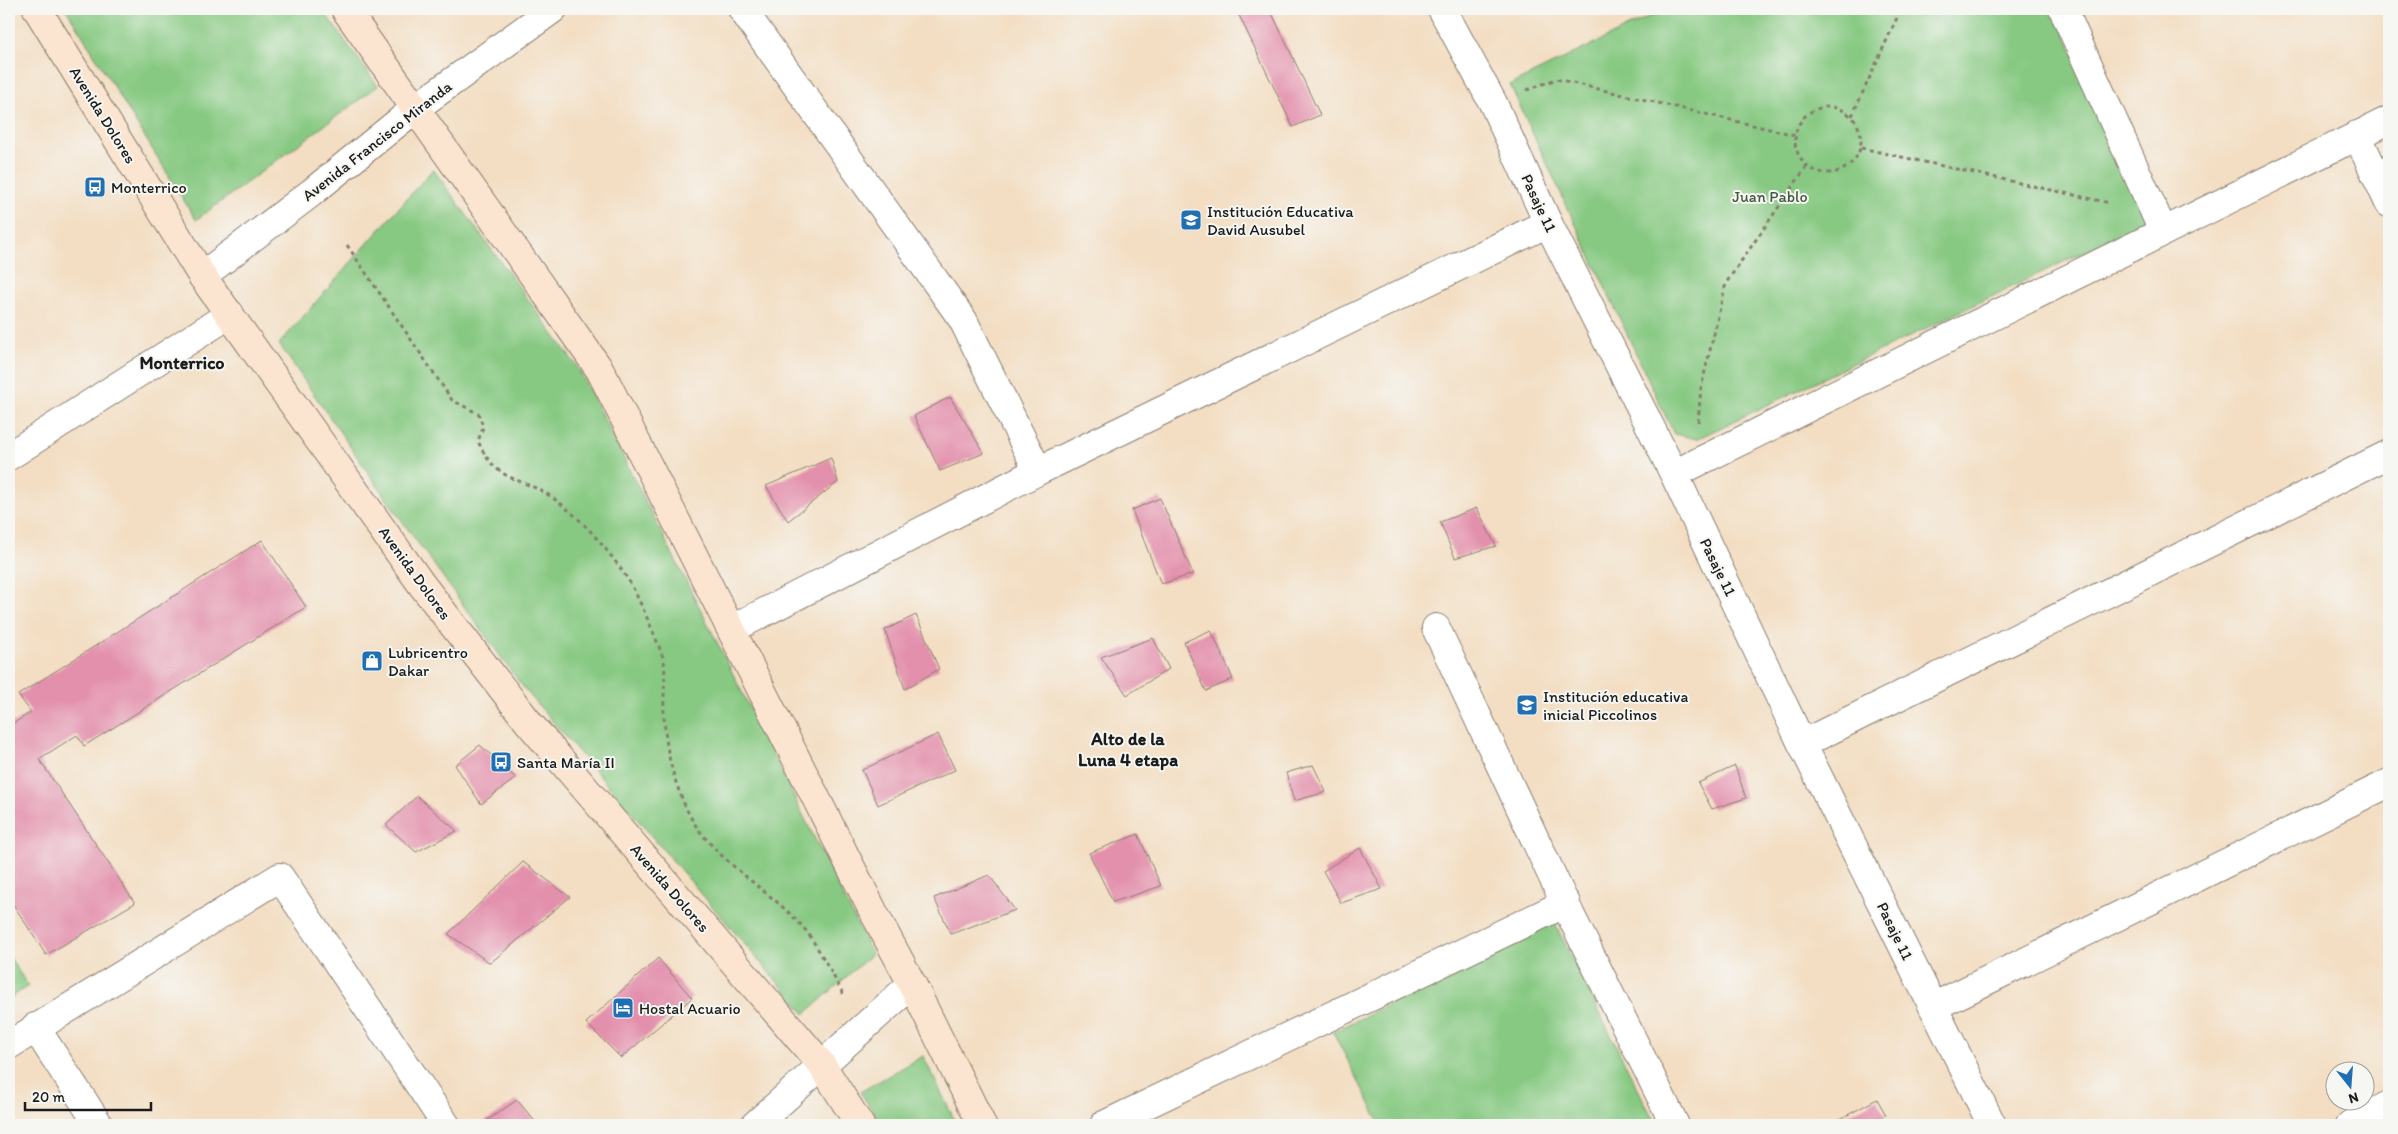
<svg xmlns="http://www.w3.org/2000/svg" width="2398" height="1134" font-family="Itim,sans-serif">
<rect width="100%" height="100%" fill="#f6f6f2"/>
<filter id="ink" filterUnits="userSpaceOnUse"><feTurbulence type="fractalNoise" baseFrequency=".02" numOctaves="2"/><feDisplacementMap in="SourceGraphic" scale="10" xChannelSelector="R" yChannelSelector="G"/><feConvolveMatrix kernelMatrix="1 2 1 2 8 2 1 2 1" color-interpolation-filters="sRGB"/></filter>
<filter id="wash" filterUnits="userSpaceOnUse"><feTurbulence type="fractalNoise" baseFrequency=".0096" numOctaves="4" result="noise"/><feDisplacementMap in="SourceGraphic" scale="20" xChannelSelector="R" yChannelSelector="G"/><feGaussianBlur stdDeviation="1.12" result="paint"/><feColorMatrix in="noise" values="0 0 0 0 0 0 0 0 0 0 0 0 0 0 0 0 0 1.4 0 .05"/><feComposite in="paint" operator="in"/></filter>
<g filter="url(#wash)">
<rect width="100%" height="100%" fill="#f3dec3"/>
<path fill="#87c982" stroke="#52724f" d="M66,9H322L378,86L196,220Z
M1665,9H2054L2148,221L1697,439L1674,434L1510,85Z
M433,169L578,368L718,644L872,954L805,1014L522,686L392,507L279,344Z
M1554,922L1656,1125H1381L1333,1032Z
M9,956L28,986L9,999Z
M923,1056L957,1125H882L860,1092Z"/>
<g id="blocks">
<path fill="#e390ac" d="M1236,9H1270L1320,115L1293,127Z
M950,397L984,453L940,471L914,416Z
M831,458L838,482L788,521L766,486Z
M1160,498L1193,574L1161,584L1132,510Z
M1477,508L1496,546L1455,558L1440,522Z
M262,540L306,607L84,746L77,735L39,759L135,903L46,955L9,898V716L14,723L31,712L18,695Z
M916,615L939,669L905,689L885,630Z
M1211,630L1233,679L1206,691L1184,642Z
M1153,638L1169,669L1127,695L1101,657Z
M938,734L955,770L878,805L862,770Z
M480,745L516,778L481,804L455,765Z
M1313,765L1326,792L1294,801L1286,773Z
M1735,766L1746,798L1712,809L1698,783Z
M417,796L457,831L416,852L386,825Z
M1138,834L1161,886L1113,902L1089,853Z
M1360,848L1382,889L1341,903L1323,871Z
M523,862L570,897L490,963L448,934Z
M989,875L1015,910L951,934L934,898Z
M658,958L692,998L621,1058L586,1023Z
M1877,1099L1886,1115L1867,1125H1831V1124Z
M517,1100L538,1125H480Z"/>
</g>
</g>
<g filter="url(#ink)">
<use href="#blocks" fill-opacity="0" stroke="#887d70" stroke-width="1"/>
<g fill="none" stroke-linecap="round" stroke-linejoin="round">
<g stroke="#887d70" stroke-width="30">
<path id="pedestrian" d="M2063,9L2163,231
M1104,1125L1566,903"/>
</g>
<g stroke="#887d70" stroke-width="30">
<path id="minor" d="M742,9L963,320L1038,471
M1442,9L1493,103L1548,223L1674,474L1802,744L1992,1125
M2357,135L2389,203
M202,276L311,193L417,107L553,9
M9,456L230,314
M1674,474L2389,120
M1436,628L1571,916L1675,1125
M732,629L1038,471L1548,223
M1802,744L2389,454
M1933,1007L2389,783
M35,1027L99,1125
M9,1045L280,877L446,1125
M755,1125L912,984
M2350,1125L2389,1105"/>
</g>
<g stroke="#887d70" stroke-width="30">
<path id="secondary" d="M37,9L202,276L422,585L529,723L821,1064L860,1125
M345,9L600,370L873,911L912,984L982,1125"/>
</g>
<path stroke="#887d70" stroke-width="3" stroke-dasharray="4 4" stroke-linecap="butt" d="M1527,90L1556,79L1795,135
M1795 140a33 33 0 1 1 66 0a33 33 0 1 1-66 0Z
M1852,116L1901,9
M1861,148L2110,203
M347,245L452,400L479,414L483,427L478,441C497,485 520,475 553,498C583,519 609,551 629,581C636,591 662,651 664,661C666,678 663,696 664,714C665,748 673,781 688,812C711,859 768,888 802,926C816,942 834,978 845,997
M1698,422L1701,388L1726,283L1807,166"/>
<use href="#pedestrian" stroke="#fff" stroke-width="28"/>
<use href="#minor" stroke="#fff" stroke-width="28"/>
<use href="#secondary" stroke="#fce5d0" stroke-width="28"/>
</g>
</g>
<defs>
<g id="bus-square" transform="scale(1.125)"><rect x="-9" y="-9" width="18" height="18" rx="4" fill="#1f6fb2" stroke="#f6f6f2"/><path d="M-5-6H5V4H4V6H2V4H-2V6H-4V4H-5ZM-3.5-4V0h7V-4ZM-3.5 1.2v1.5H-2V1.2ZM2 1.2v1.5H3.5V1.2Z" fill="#fff"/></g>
<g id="school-square" transform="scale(1.125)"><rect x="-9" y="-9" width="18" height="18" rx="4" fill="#1f6fb2" stroke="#f6f6f2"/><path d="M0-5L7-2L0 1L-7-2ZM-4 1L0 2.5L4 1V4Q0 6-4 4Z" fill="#fff"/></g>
<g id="shop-square" transform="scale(1.125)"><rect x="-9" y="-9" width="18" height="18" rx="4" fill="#1f6fb2" stroke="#f6f6f2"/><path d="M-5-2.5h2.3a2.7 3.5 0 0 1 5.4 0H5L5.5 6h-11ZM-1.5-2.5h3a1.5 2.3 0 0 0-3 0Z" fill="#fff"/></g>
<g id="hotel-square" transform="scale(1.125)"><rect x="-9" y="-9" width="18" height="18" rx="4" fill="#1f6fb2" stroke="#f6f6f2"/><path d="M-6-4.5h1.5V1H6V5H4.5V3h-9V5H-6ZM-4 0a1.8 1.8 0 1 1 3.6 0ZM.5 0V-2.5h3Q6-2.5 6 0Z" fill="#fff"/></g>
</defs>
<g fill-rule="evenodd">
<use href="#bus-square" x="95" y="187"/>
<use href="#school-square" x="1191" y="220"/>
<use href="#shop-square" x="372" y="661"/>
<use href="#school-square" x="1527" y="705"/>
<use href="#bus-square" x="501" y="762"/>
<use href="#hotel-square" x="623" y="1008"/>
</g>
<g text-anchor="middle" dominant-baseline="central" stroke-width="4" stroke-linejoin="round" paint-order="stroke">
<g font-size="16" fill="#1c1c1c" stroke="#f6f6f2">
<text transform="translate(103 115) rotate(58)">Avenida Dolores</text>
<text transform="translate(377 141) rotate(-38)">Avenida Francisco Miranda</text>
<text transform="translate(1539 203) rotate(65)">Pasaje 11</text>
<text transform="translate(1718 567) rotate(64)">Pasaje 11</text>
<text transform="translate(415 573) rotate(54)">Avenida Dolores</text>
<text transform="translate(670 888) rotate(49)">Avenida Dolores</text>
<text transform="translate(1895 931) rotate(64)">Pasaje 11</text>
</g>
<g font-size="16" fill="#1c1c1c" stroke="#f6f6f2" text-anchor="start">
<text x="111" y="187">Monterrico</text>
<text x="1207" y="211">Institución Educativa<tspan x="1207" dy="18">David Ausubel</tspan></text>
<text x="388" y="652">Lubricentro<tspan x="388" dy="18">Dakar</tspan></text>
<text x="1543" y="696">Institución educativa<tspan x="1543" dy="18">inicial Piccolinos</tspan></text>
<text x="517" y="762">Santa María II</text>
<text x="639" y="1008">Hostal Acuario</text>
</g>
<g font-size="16" fill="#415940" stroke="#f6f6f2">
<text x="1770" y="196">Juan Pablo</text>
</g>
<g font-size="18" font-weight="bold" fill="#1c1c1c" stroke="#f6f6f2">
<text x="182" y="363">Monterrico</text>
<text x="1128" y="739">Alto de la<tspan x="1128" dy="21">Luna 4 etapa</tspan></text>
</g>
</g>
<rect width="2398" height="1134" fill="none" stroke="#f6f6f2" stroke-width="30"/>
<g transform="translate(2350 1086) rotate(163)"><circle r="24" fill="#f6f6f2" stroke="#9f9f9c"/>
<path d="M0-4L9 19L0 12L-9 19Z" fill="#1f6fb2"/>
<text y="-8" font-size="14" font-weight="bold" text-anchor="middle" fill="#1c1c1c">N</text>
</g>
<path d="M25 1102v8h126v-8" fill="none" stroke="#1c1c1c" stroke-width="2.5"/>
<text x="32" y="1102" font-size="15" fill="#1c1c1c" stroke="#f6f6f2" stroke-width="4" paint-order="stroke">20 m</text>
</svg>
